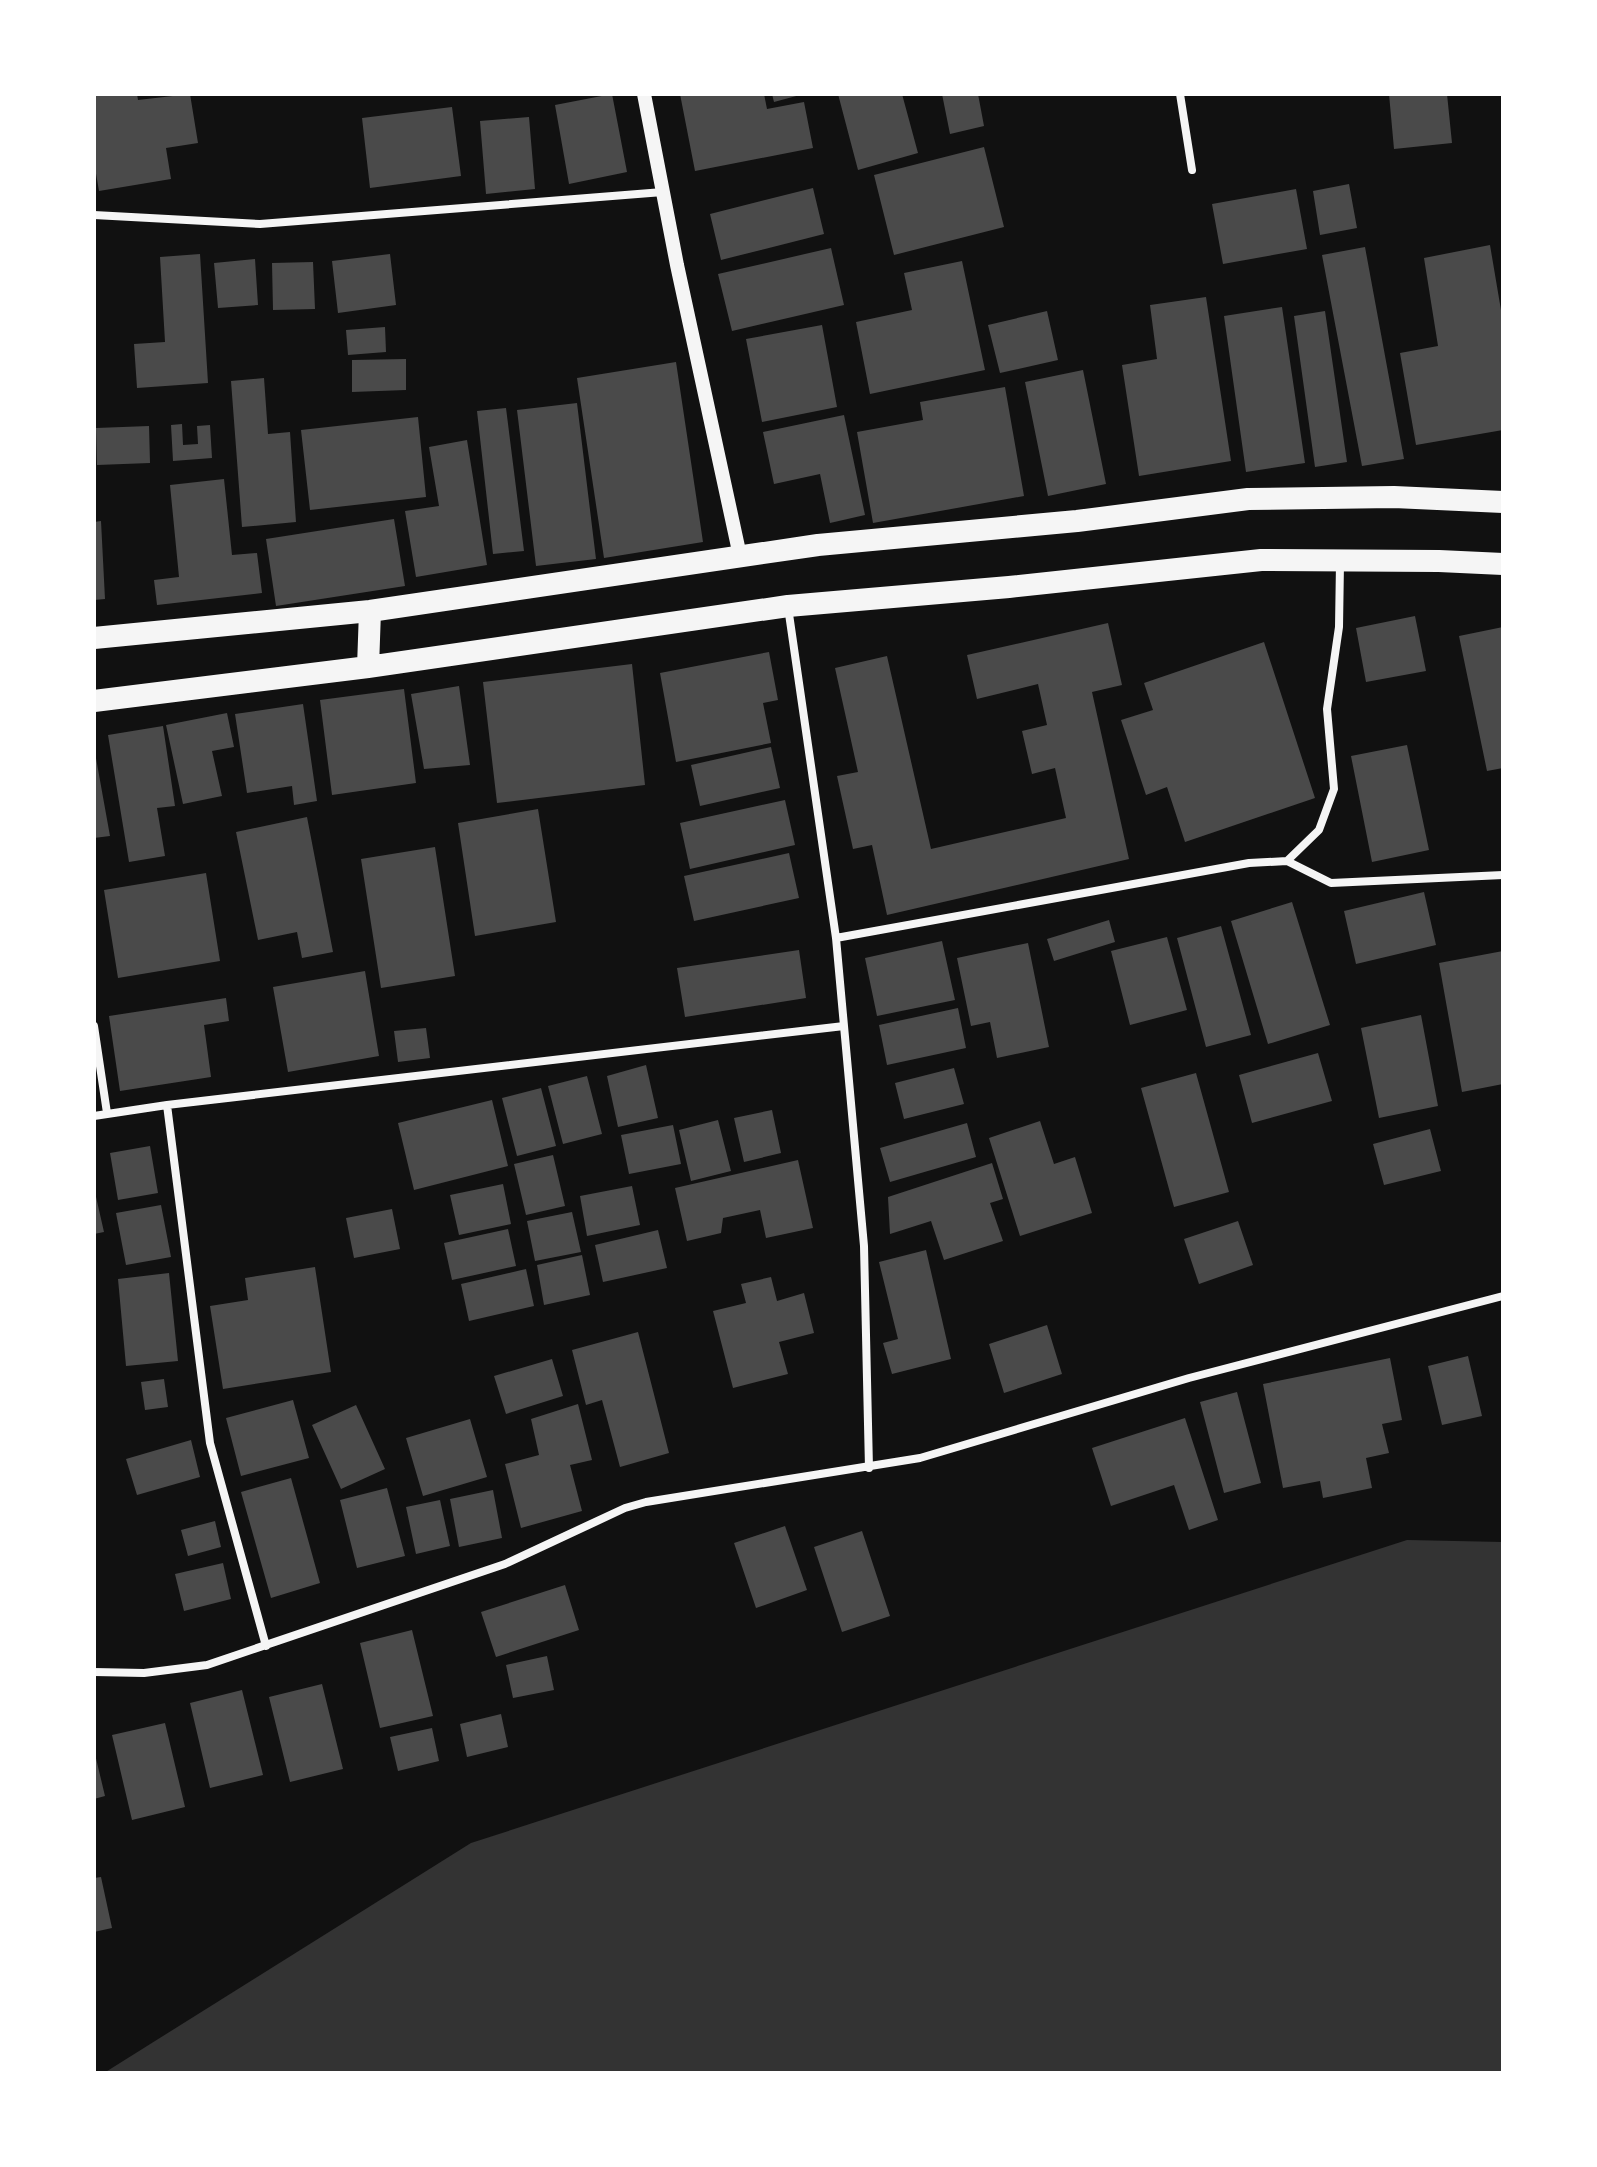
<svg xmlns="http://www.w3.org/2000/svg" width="1597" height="2167" font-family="'Sofia Sans Condensed',sans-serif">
<rect width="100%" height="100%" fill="#111"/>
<path fill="#333" d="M1407,1540L1503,1542V2073H104L471,1843Z"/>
<path fill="#4a4a4a" d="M94,94H137L138,100L190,94L198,143L166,148L171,179L99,191L94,162Z
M612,94L627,172L569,184L555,105Z
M680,94H764L767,109L804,102L813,148L695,171Z
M772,94H799L800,95L774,102Z
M838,94H902L918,153L858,170Z
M942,94H978L984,126L950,134Z
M1389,94H1447L1452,143L1394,149Z
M452,107L461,176L370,188L362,118Z
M529,117L535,189L486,194L480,121Z
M984,147L1004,227L894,255L874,175Z
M1349,184L1357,228L1320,235L1313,191Z
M813,188L824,234L721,260L710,214Z
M1296,189L1307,249L1223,264L1212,204Z
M1490,245L1503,322V430L1416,445L1400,353L1438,346L1424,258Z
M1365,247L1404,459L1362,466L1322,255Z
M831,248L844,305L732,331L718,274Z
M200,254L208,383L137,388L134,344L165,342L160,257Z
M390,254L396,305L338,313L332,261Z
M255,259L258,305L218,308L214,263Z
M962,261L985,370L870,394L856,322L912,310L904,273Z
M313,262L315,309L273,310L272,263Z
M1206,297L1231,461L1139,476L1122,365L1157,359L1150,305Z
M1282,307L1305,463L1246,472L1224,316Z
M1047,311L1058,360L1000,373L988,325Z
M1325,311L1347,462L1315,467L1294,316Z
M822,325L837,407L762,422L746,339Z
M385,327L386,352L348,355L346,330Z
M406,359V390L352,392V360Z
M676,362L703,542L604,558L577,378Z
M1083,370L1106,484L1048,496L1025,382Z
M264,378L268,434L290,432L296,522L242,527L231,381Z
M1005,387L1024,496L873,523L857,432L923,420L920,402Z
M577,403L596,559L536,566L517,410Z
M506,408L524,551L493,554L477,411Z
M844,415L865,515L830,523L820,474L774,484L763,432Z
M418,417L426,497L310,510L301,430Z
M182,424L183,445L198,444L197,426L210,425L212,458L173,461L171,425Z
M149,426L150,463L97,465L96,428Z
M467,440L487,565L416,577L405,511L439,506L429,447Z
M224,479L232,555L257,553L262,593L157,605L154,580L179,577L170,485Z
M394,519L405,586L276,606L266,539Z
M101,521L105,599L94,600V522Z
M1415,616L1426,671L1366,682L1356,628Z
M1108,623L1122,685L1092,692L1129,859L887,915L872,845L853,849L837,776L858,772L835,668L887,656L931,849L1066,818L1055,768L1032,774L1022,731L1047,725L1038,684L977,699L967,655Z
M1503,627V768L1487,771L1459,636Z
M1264,642L1315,798L1185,842L1167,787L1146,795L1121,720L1153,710L1144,683Z
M769,652L778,700L763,703L771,743L676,762L660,673Z
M632,664L645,785L497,803L483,682Z
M459,686L470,765L424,769L411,694Z
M404,689L416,783L332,795L320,700Z
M303,704L317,801L294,805L292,786L247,793L235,714Z
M227,713L234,747L212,751L222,796L183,804L166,725Z
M163,726L175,806L157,808L165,856L129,862L108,735Z
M1407,745L1429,850L1372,862L1351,756Z
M94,747L110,836L94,838Z
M771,747L780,788L700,806L691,765Z
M785,800L795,845L690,869L680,823Z
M538,809L556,922L475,936L458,823Z
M307,817L333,952L302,958L297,932L258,940L236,832Z
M435,847L455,976L381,988L361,859Z
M789,853L799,898L694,921L684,876Z
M206,873L220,961L118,978L104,890Z
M1424,892L1436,945L1356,964L1344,911Z
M1292,902L1330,1025L1268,1044L1231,921Z
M1109,920L1115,942L1054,961L1047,939Z
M1221,926L1251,1035L1206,1047L1177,938Z
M1167,937L1187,1010L1130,1025L1111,951Z
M942,941L955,1000L877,1016L865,958Z
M1028,943L1049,1047L997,1058L990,1022L971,1026L957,958Z
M799,950L806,998L685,1017L677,968Z
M1503,951V1084L1462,1092L1439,963Z
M365,971L379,1056L288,1072L273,987Z
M226,998L229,1021L204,1025L211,1077L120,1091L109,1016Z
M958,1008L966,1048L887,1065L879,1025Z
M1421,1015L1438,1106L1379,1118L1361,1028Z
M426,1028L430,1058L398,1062L394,1031Z
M1318,1053L1332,1101L1252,1123L1239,1075Z
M646,1065L658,1118L618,1127L607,1076Z
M954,1068L964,1104L904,1119L895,1083Z
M1196,1073L1229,1192L1174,1207L1141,1088Z
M587,1076L602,1134L563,1144L548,1086Z
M541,1088L556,1146L517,1156L502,1098Z
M492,1100L508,1166L414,1190L398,1123Z
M772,1110L781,1153L744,1162L734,1118Z
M718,1120L731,1171L691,1181L679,1130Z
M1040,1121L1054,1164L1075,1157L1092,1213L1020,1236L989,1138Z
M967,1123L976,1157L890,1182L880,1148Z
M673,1125L681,1164L629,1174L621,1135Z
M1430,1129L1441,1171L1384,1185L1373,1144Z
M150,1146L158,1193L118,1200L110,1153Z
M553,1155L565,1206L526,1215L514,1164Z
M798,1160L813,1228L766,1238L760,1210L723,1218L721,1233L687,1241L675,1188Z
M992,1163L1003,1199L990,1203L1003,1241L944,1260L931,1221L890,1234L888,1197Z
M503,1184L511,1224L459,1235L450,1195Z
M632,1186L640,1225L587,1236L580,1196Z
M94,1188L104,1232L94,1234Z
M161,1205L171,1257L126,1265L116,1213Z
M392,1209L400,1249L354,1258L346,1218Z
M572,1212L581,1252L535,1261L527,1221Z
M1238,1221L1253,1265L1199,1284L1184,1239Z
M508,1229L516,1266L452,1280L444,1243Z
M658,1230L667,1268L603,1282L595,1245Z
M926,1250L951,1359L892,1374L883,1343L898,1339L879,1262Z
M582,1255L590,1295L544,1305L537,1265Z
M315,1267L331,1372L223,1389L210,1306L248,1300L245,1278Z
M526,1269L534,1306L469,1321L461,1284Z
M169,1273L178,1361L126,1366L118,1279Z
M771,1277L777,1301L804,1293L814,1333L779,1342L788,1374L733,1388L713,1311L746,1303L741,1284Z
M1047,1325L1062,1374L1004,1393L989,1344Z
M638,1332L669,1453L620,1467L602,1400L586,1405L572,1350Z
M1468,1356L1482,1416L1442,1425L1428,1366Z
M1390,1358L1402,1420L1382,1424L1389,1453L1366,1458L1372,1488L1323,1498L1320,1481L1283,1488L1263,1384Z
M552,1359L563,1396L506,1414L494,1376Z
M164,1379L168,1407L145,1410L141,1382Z
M1237,1392L1261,1483L1224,1493L1200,1402Z
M293,1400L309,1458L241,1476L226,1418Z
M578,1404L592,1460L570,1465L582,1511L521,1528L505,1464L539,1455L531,1419Z
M356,1405L385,1469L341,1489L312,1425Z
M1185,1418L1218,1520L1189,1530L1174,1485L1111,1506L1092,1448Z
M470,1419L487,1477L423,1496L406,1438Z
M191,1440L200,1477L137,1495L126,1459Z
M291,1478L320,1583L271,1598L241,1492Z
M387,1488L405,1556L357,1568L340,1500Z
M493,1490L502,1538L459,1547L450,1499Z
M440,1500L450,1546L416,1554L406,1507Z
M215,1521L221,1547L188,1556L181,1530Z
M785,1526L807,1590L756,1608L734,1543Z
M862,1531L890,1616L842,1632L814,1547Z
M223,1563L231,1599L184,1611L175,1574Z
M565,1585L579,1630L496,1657L481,1612Z
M412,1630L433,1716L380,1728L360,1643Z
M547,1656L554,1690L513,1698L506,1665Z
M322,1684L343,1769L290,1782L269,1697Z
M242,1690L263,1775L210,1788L190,1703Z
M501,1714L508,1747L467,1757L460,1724Z
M165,1723L185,1807L132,1820L112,1735Z
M432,1728L439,1761L398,1771L390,1737Z
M94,1750L105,1796L94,1799Z
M101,1877L112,1928L94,1932V1878Z"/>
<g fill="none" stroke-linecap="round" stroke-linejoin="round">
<path stroke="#f5f5f5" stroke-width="8" d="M1180,94L1192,170
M94,215L260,224L663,192
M788,607L836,938L864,1246L869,1468
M1287,861L1319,830L1334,789L1327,709L1339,627L1340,563
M836,938L1249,863L1287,861L1331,883L1503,875
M94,1026L107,1113
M167,1105L210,1443L266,1646
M94,1116L167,1105L844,1026
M94,1672L144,1673L207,1665L505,1564L625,1508L646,1502L920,1458L1189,1378L1503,1296"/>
<path stroke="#f5f5f5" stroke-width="14" d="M644,94L677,265L740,556"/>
<path stroke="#f5f5f5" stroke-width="22" d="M94,638L370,611L818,545L1077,521L1248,499L1394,497L1503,502
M368,667L370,611
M94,701L368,667L788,606L1009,587L1261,560L1439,561L1503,564"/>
</g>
<rect width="1597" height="2167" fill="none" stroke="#ffffff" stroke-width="192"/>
</svg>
